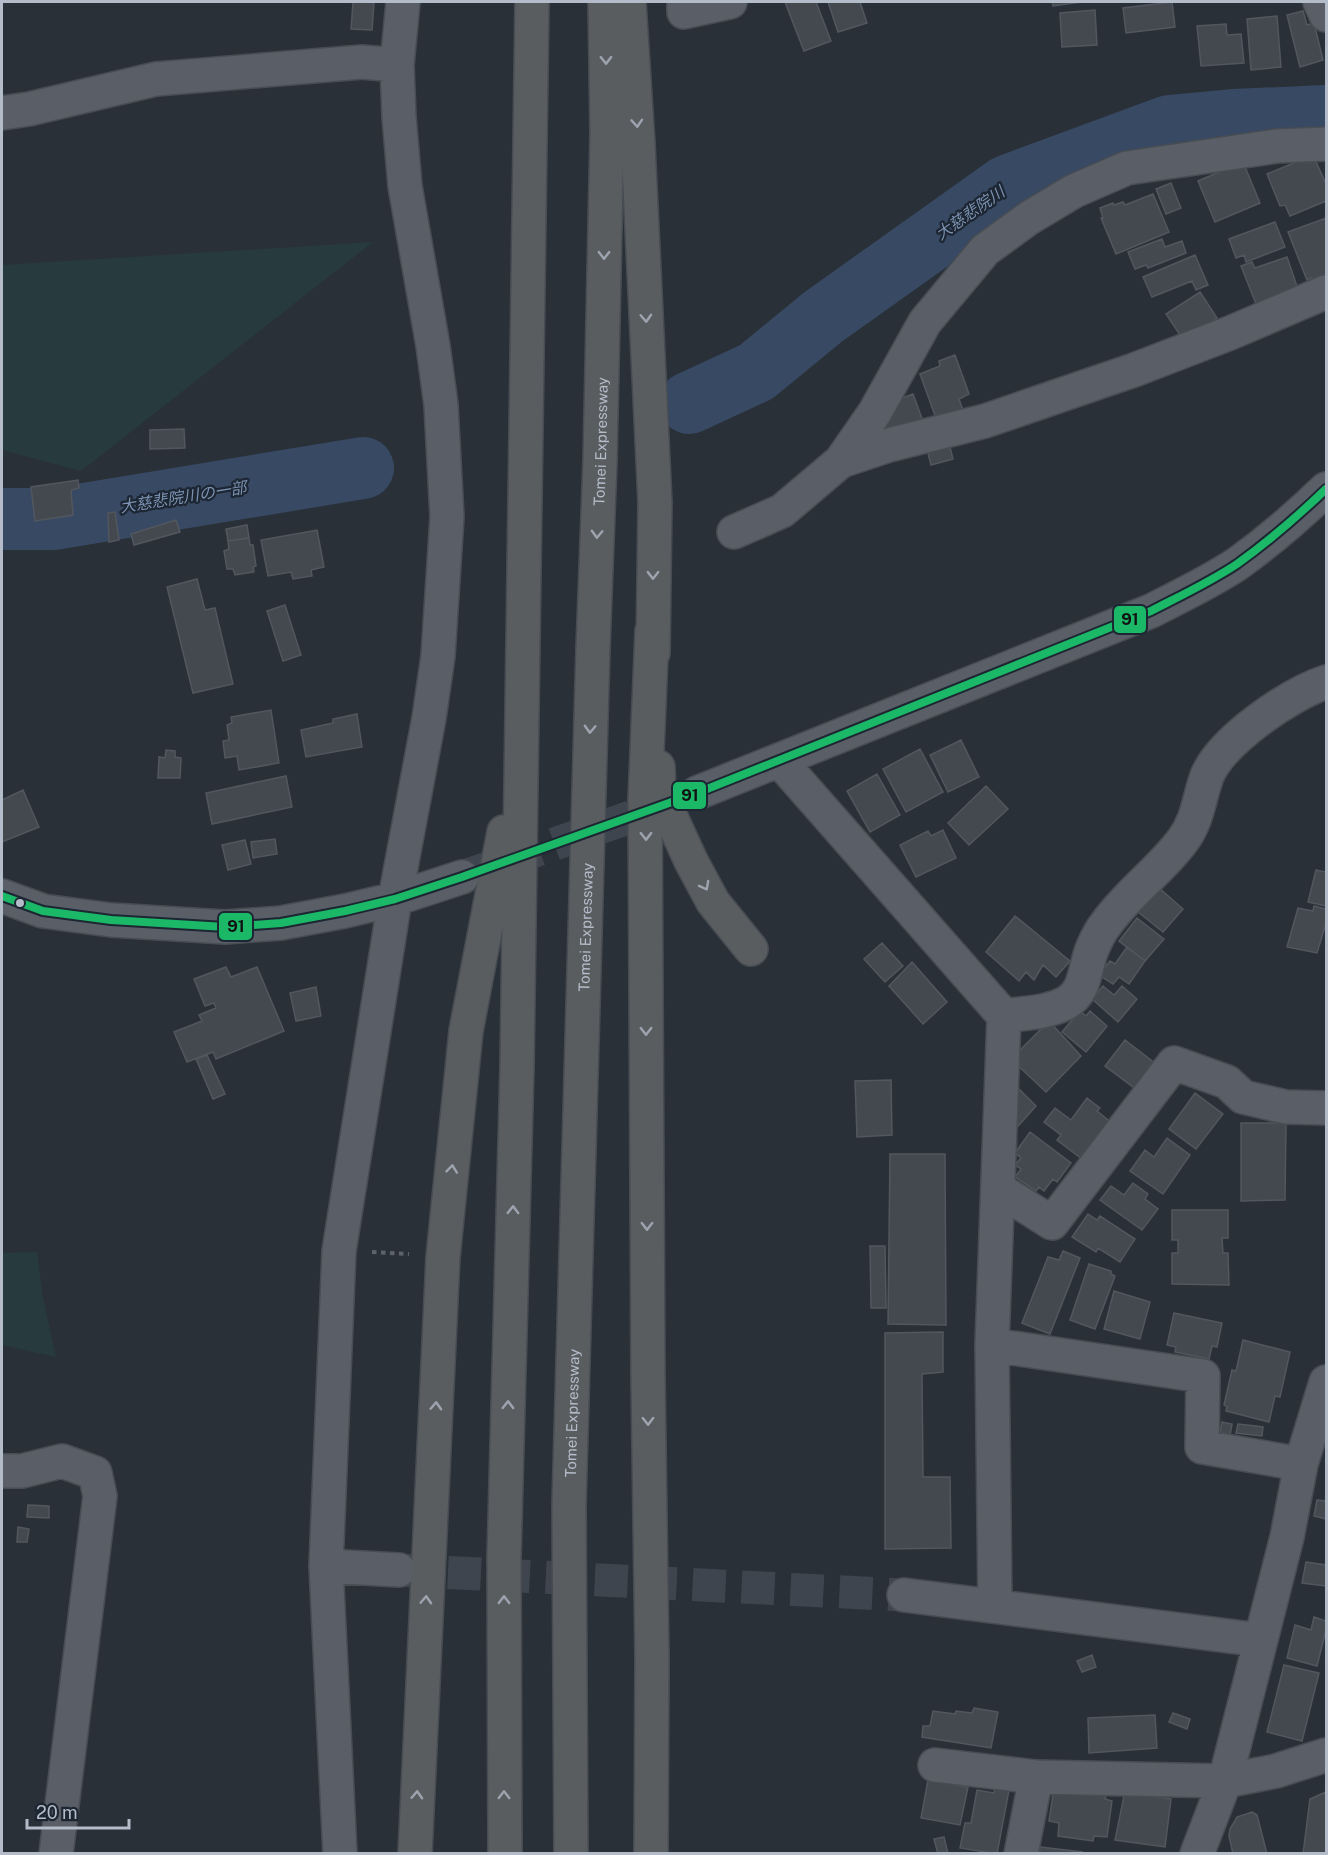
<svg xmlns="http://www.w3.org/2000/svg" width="1328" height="1855" font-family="'Public Sans','Noto Sans JP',sans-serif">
<rect width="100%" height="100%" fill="#2a3038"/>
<path fill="#273a3e" d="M373,242L81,471L2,450V265Z
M37,1252L43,1298L56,1357L2,1345V1253Z"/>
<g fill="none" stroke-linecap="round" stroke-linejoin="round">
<path stroke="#384963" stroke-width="62" d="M689,403L756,372L823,317L1007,186L1169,126L1233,120L1326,116
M2,519H54L363,468"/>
</g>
<path fill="#444950" stroke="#52575f" stroke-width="1.5" d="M353,2H374L372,30L351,29Z
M785,2H816L831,41L804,51Z
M828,2H860L867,23L838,32Z
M1052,2H1082L1053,6Z
M1172,2L1175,27L1126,33L1123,8Z
M1095,10L1097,45L1062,47L1060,13Z
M1303,11L1307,25L1314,23L1323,60L1300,67L1287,15Z
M1277,16L1281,67L1251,70L1247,19Z
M1226,24L1227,35L1241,34L1244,63L1201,66L1197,26Z
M1313,155L1326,184V201L1290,216L1285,205L1280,206L1267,174Z
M1243,162L1260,203L1215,222L1198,181Z
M1171,183L1181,208L1166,214L1156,189Z
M1153,194L1169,232L1116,254L1101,218H1103L1100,208L1113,203L1114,205L1123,202L1125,205Z
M1326,218V279L1315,284L1312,278L1307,280L1288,232Z
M1275,222L1285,247L1246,262L1244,255L1236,258L1229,239Z
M1162,239L1165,247L1182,241L1186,253L1148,268L1146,265L1135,269L1128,252Z
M1195,255L1208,285L1196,290L1192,281L1152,297L1143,277Z
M1287,257L1300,295L1258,309L1241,266L1252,262L1255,268Z
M1200,292L1217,318L1184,341L1166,314Z
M955,355L969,394L959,399L963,410L937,421L920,374L940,366L939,361Z
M913,394L924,424L883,438L879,426L894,401Z
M184,429L185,448L150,449V430Z
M948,439L953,459L931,465L926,445Z
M78,480L79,488L71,490L73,515L35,521L31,487Z
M115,512L119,540L109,542L108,513Z
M176,520L180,532L134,545L131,534Z
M247,525L249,538L228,541L226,529Z
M317,530L324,567L311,570L312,576L293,579L291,572L268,576L261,540Z
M249,538L250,545H253L256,566L253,567L254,572L235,575L233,569H227L224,551L229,549L228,541Z
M197,579L205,610L215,608L233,684L193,693L167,587Z
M285,605L301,655L283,661L267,611Z
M271,710L279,763L239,770L237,756L225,758L223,741L229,740L227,725L232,723L231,717Z
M357,714L362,747L306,757L301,730L333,723V719Z
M961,740L979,777L948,792L930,755Z
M920,749L943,792L906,812L883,769Z
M166,750L175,751V757L181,758L180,778H158L159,757L165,758Z
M877,774L900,815L870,832L847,791Z
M286,776L292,807L212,824L206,793Z
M986,786L1008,809L969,845L948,823Z
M23,790L39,827L2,842V800Z
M943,830L956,858L916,877L900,845L928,831L931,836Z
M275,839L277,854L253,858L251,842Z
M245,840L251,864L228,870L222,845Z
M1316,870L1326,872V906L1308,902Z
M1158,887L1183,909L1163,932L1138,912Z
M1314,906L1326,909V923L1317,953L1287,947L1298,908L1313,911Z
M1015,916L1070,961L1056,977L1043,965L1034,980L1026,972L1019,981L986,952Z
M1137,918L1164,939L1145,961L1119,941Z
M882,943L903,966L885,982L864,959Z
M1127,947L1145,961L1129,984L1119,977L1113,984L1099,975L1110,961L1115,964Z
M912,962L947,1002L923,1024L889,986Z
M226,967L231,977L257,967L284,1031L216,1059L213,1052L187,1062L174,1032L202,1021L199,1015L216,1008L214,1003L205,1006L194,979Z
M1103,986L1114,995L1122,986L1137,999L1118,1022L1092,999Z
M316,987L321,1016L296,1021L290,993Z
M1080,1011L1086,1016L1090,1011L1107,1026L1086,1052L1062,1032Z
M1049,1021L1081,1056L1046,1092L1011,1059Z
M1125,1040L1156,1064L1137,1090L1105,1066Z
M207,1055L225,1094L213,1099L196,1059Z
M1008,1078L1036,1106L1011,1134Z
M891,1080L892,1135L857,1137L855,1081Z
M1195,1093L1223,1114L1196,1149L1169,1129Z
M1087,1098L1100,1108L1097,1111L1113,1124L1082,1159L1057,1140L1061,1135L1044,1122L1055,1108L1071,1120Z
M1241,1123H1286L1285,1200L1241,1201Z
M1030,1132L1071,1163L1057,1182L1053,1179L1044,1191L1039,1187L1036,1191L1015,1177L1021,1169L1015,1165L1021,1158L1015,1153Z
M1167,1138L1190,1155L1163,1194L1130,1171L1145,1150L1154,1157Z
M890,1154H945L946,1325L888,1324Z
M1133,1183L1148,1194L1145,1199L1158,1209L1142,1230L1100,1200L1111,1186L1124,1195Z
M1172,1210H1228V1238H1222L1223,1253H1228L1229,1285L1172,1284V1253H1178V1240H1172Z
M1088,1214L1097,1220L1100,1216L1135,1239L1120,1262L1098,1248L1096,1252L1072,1237Z
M870,1246H885L886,1308H871Z
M1063,1251L1080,1258L1050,1334L1022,1323L1048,1257L1059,1260Z
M1089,1264L1111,1271V1274L1115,1276L1095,1329L1070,1320Z
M1114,1291L1150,1302L1140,1339L1104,1329Z
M1174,1313L1222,1323L1217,1347L1212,1346L1209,1359L1175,1352L1176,1347L1167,1345Z
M943,1332V1372L922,1374L923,1477H950L951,1548L885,1549V1333Z
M1243,1340L1290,1352L1280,1397L1275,1396L1269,1422L1226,1411L1227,1407L1224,1405L1232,1370L1236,1371Z
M1222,1422L1232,1424L1230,1435L1220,1432Z
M1238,1424L1263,1427L1262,1436L1236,1433Z
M1317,1500L1326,1501V1519L1314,1516Z
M28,1505L49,1506V1518L27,1517Z
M18,1527L29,1529L27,1542H17Z
M1306,1562L1326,1565V1586L1302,1583Z
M1314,1617L1326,1621V1630L1317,1666L1287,1658L1295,1625L1311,1630Z
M1092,1655L1096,1667L1082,1672L1077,1661Z
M1284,1665L1319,1673L1302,1741L1267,1732Z
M974,1708L998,1712L991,1748L922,1737L923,1726H930L933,1711L955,1714L956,1711L972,1713Z
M1173,1713L1190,1719L1187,1729L1169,1722Z
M1155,1715L1157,1748L1089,1753L1088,1718Z
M928,1780L968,1787L960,1825L921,1818Z
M996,1783L1010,1785L997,1854L960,1848L965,1823H971L977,1790L994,1793Z
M1054,1788L1106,1795L1105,1799L1112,1801L1107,1837L1094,1836L1093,1841L1058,1836L1059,1823L1049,1821Z
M1125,1791L1171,1799L1165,1847L1115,1840Z
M1326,1792V1854H1303L1310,1799Z
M1252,1812L1257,1815L1267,1854H1233L1229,1836L1230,1829L1237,1817Z
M944,1837L948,1854H938L934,1839Z
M1040,1847L1083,1852L1039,1854Z"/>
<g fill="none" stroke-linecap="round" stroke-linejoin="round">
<path stroke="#3f454e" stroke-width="33" stroke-dasharray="33 16" stroke-linecap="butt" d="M462,877L670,803
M399,1570L904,1595"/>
<g stroke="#484c53" stroke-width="36">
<path id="minor" d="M684,2V12L730,2
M1320,2L1326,15
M2,113L29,109L156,79L362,62L397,65
M841,461L875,412L925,322L985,250L1029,218L1074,191L1127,168L1277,146L1326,144
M734,532L782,511L841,461L889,445L985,421L1134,370L1230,333L1326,292
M780,761L1004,1016L992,1345L995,1605
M697,793L1151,611C1180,596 1210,582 1237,564C1269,541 1298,516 1326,489
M2,896L43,911L111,920L225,927L281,923L345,911L395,899L462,877
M1004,1016C1024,1013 1047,1013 1066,1003C1087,991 1084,967 1093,947C1096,940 1101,930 1106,924C1128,893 1161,870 1183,840C1198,820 1199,798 1207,776C1222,740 1290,694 1326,682
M998,1189L1052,1223L1174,1063L1227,1082L1243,1097L1286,1107L1326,1108
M992,1345L1203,1376L1202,1447L1301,1464
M2,1471H22L62,1461L95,1473L100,1496L56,1854
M326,1566L399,1570
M904,1595L1260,1640
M935,1765L1036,1777L1225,1781L1276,1771L1326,1755
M340,1854L326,1566L339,1251L395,899L429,718L438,656L447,517L441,405L433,346L405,186L399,117L397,65L403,2
M1021,1854L1036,1777
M1197,1854L1225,1781L1287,1537L1301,1464L1326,1382"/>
</g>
<g stroke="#474c53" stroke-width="36">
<g id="highway">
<path d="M629,2L638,144L655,503L653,653"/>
<path d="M658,767L659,791L691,861L713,902L751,949"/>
<path d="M415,1854L443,1257L466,1031L504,832"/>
<path d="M505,1854L504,1558L517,1067L532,2"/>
<path id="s1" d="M571,1854L569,1505L593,648L600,461L607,133L605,2"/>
<path d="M651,1854L652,1659L648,1377L645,800L652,631"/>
</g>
</g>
<path stroke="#5d636a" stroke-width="4" stroke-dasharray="4.5 4.5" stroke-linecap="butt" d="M372,1252L409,1254"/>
<use href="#minor" stroke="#5a5e66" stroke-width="33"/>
<use href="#highway" stroke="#5a5d60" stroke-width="33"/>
<g stroke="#1d2633" stroke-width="12">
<path id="bus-1" d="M2,896L43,911L111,920L225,927L281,923L345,911L395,899L462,877L697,793L1151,611C1180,596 1210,582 1237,564C1269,541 1298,516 1326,489"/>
</g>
<use href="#bus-1" stroke="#1ab867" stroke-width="8"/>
</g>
<defs><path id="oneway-chevron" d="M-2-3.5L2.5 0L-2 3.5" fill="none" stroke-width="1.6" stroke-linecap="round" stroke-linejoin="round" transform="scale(1.5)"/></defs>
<g stroke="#9ea4af">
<use href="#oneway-chevron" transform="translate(606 60) rotate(89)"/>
<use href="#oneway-chevron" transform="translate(637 123) rotate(86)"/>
<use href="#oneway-chevron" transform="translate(604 255) rotate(91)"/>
<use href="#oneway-chevron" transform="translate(646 318) rotate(87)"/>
<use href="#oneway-chevron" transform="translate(597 534) rotate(92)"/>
<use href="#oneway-chevron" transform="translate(653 575) rotate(91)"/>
<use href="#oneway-chevron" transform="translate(590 729) rotate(92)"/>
<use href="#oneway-chevron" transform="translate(646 836) rotate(89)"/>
<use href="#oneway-chevron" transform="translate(705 886) rotate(62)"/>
<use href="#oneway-chevron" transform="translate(646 1031) rotate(90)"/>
<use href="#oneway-chevron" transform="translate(452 1169) rotate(-84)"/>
<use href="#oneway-chevron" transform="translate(513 1210) rotate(-89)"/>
<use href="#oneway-chevron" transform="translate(647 1226) rotate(90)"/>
<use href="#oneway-chevron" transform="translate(508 1405) rotate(-89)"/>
<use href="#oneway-chevron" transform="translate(436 1406) rotate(-87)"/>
<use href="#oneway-chevron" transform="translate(648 1421) rotate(89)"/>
<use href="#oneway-chevron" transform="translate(426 1600) rotate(-87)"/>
<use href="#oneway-chevron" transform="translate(504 1600) rotate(-90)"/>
<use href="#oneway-chevron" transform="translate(417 1795) rotate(-87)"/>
<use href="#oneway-chevron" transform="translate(504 1795) rotate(-90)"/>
</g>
<circle fill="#b4bcc9" stroke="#1d2633" stroke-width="2" cx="20" cy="903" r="5"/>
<g text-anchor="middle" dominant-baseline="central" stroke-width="4.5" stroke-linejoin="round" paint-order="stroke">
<g font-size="15" fill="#b4bcc9" stroke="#1d2633">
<text stroke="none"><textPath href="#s1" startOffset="1413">Tomei Expressway</textPath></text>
<text stroke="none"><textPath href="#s1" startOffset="927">Tomei Expressway</textPath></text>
<text stroke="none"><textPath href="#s1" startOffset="441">Tomei Expressway</textPath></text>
</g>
<g font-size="16" font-style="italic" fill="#7c92b1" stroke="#1d2633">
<text transform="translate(970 213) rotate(-35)">大慈悲院川</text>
<text transform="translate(183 497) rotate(-9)">大慈悲院川の一部</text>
</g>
</g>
<g stroke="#1d2633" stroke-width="2">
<rect x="1113" y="605" width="34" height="29" rx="6" fill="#1ab867"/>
<rect x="672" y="781" width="35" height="29" rx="6" fill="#1ab867"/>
<rect x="218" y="912" width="35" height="29" rx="6" fill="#1ab867"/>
</g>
<g font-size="16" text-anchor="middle" font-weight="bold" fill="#111">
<text x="1130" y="625">91</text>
<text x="690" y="801">91</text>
<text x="236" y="932">91</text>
</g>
<rect width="1328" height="1855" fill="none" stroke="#b4bcc9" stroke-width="6"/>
<path d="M27 1819v9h102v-9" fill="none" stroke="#b4bcc9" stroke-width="3"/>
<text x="36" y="1819" font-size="18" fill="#b4bcc9" stroke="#1d2633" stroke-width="4.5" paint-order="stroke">20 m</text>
</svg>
